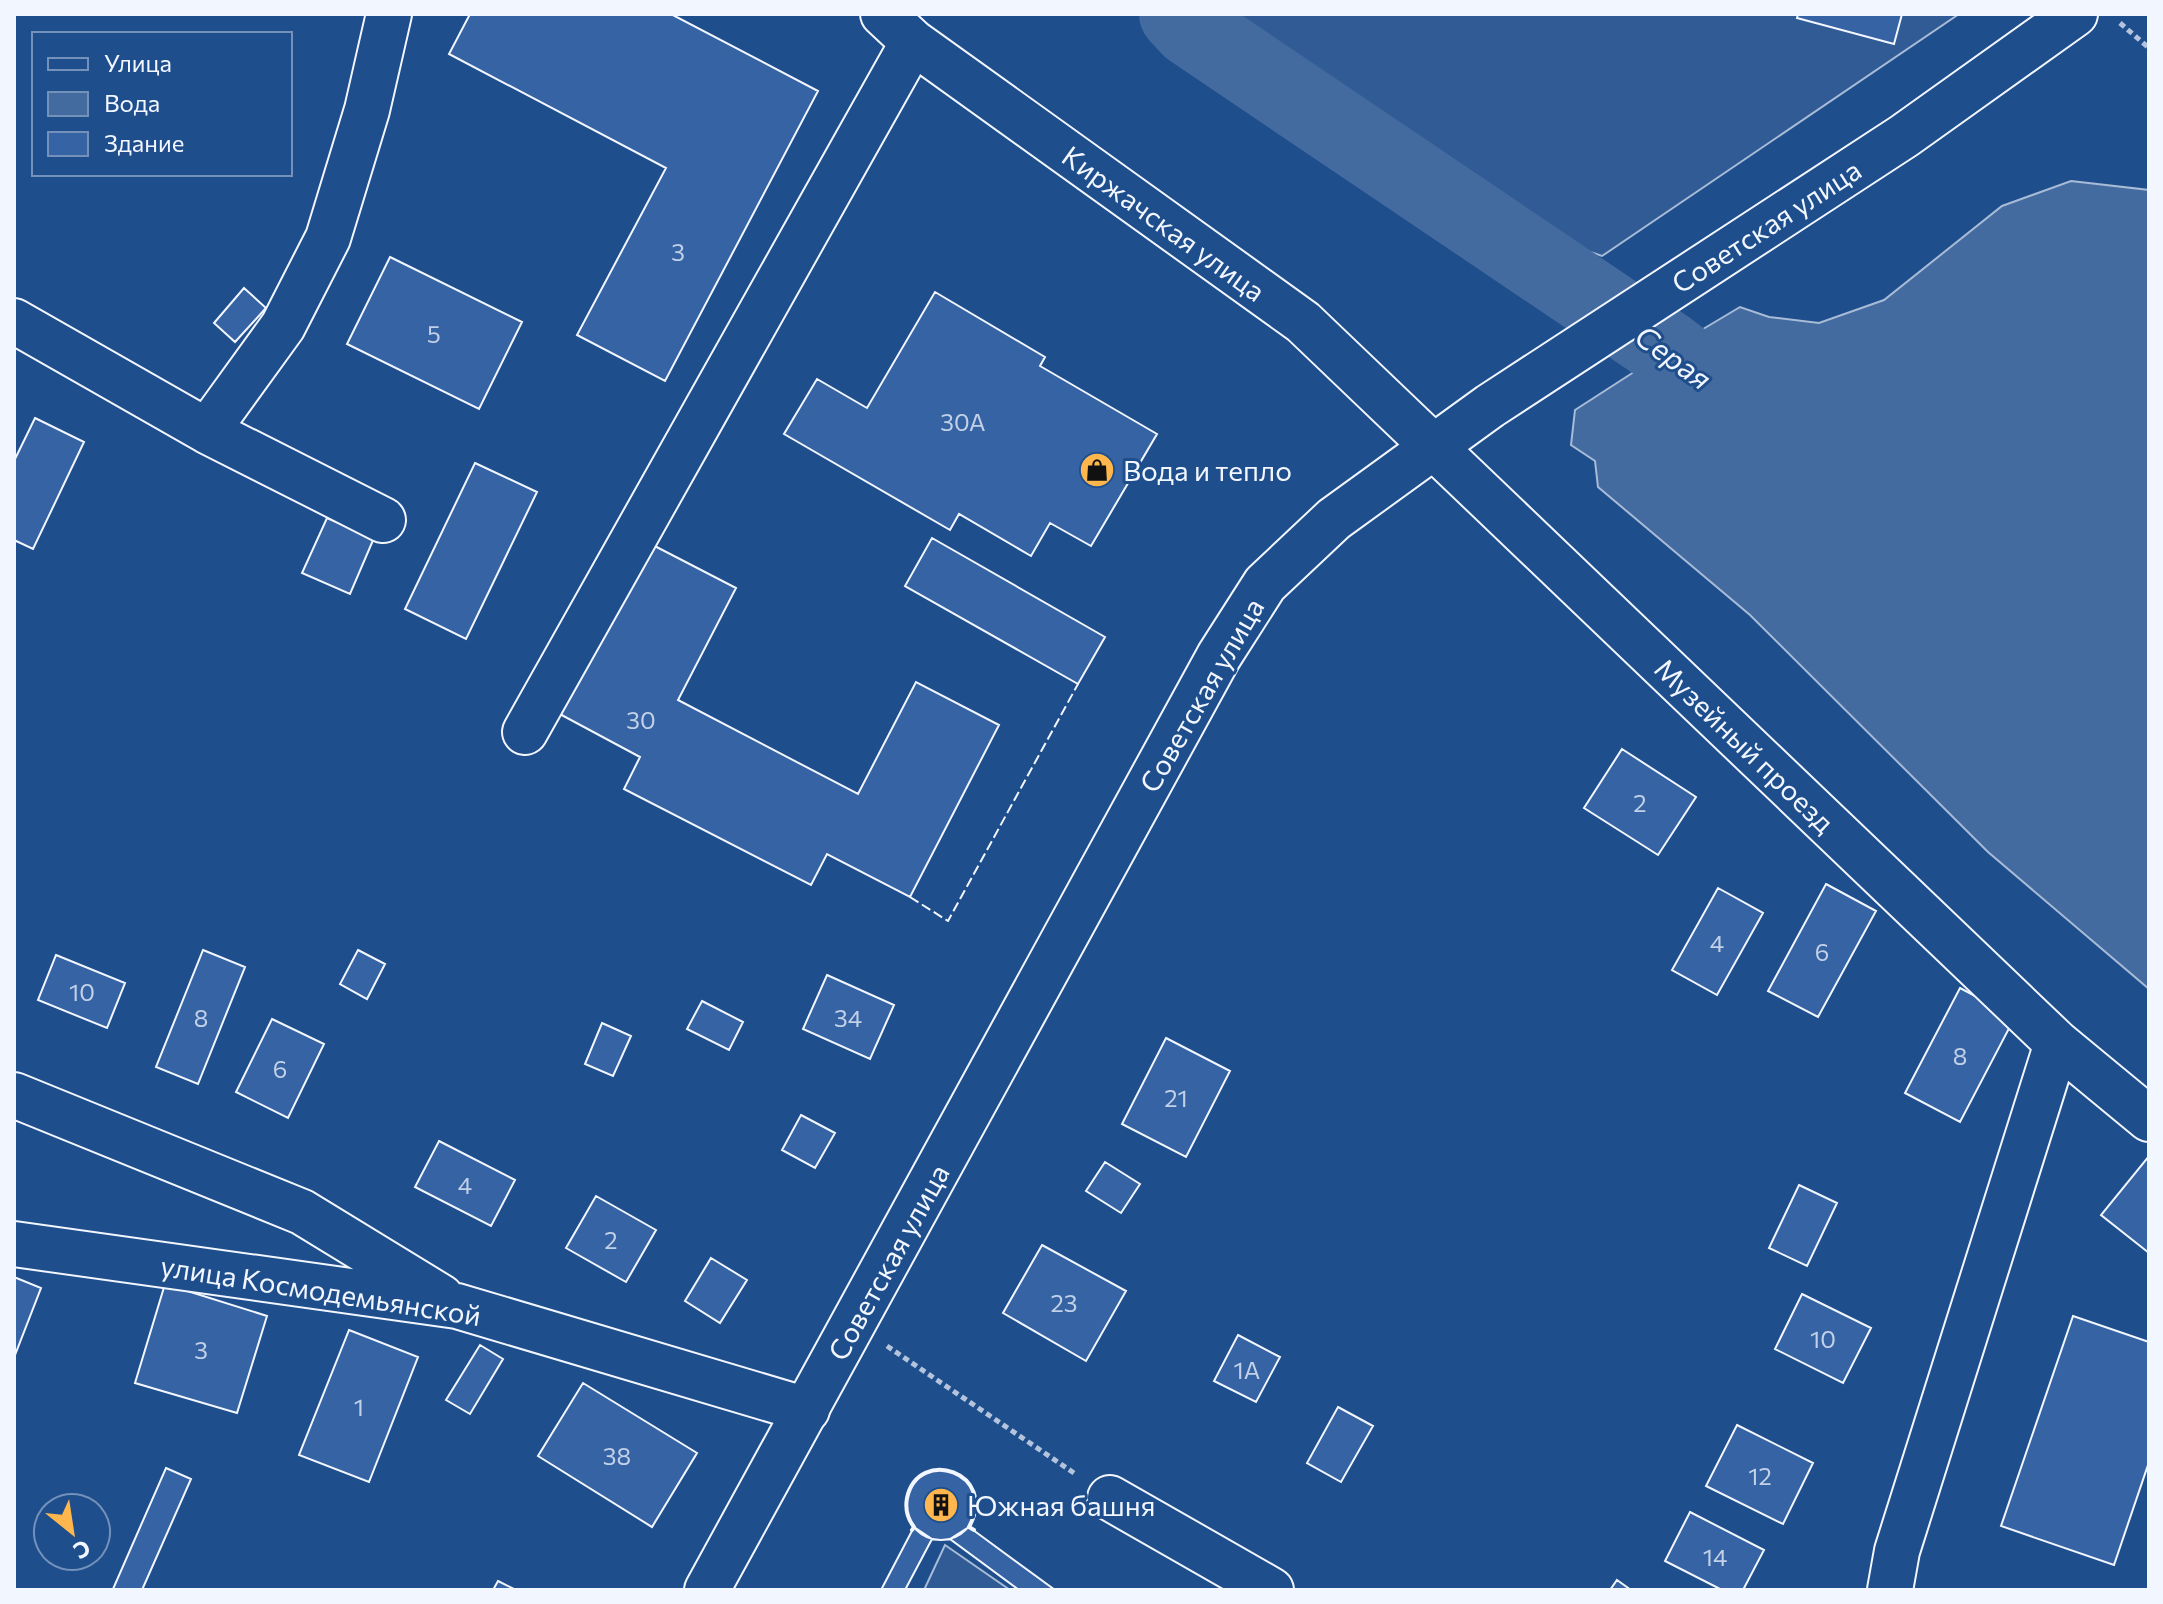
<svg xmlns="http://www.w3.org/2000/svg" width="2163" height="1604" font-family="Commissioner,sans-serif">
<rect width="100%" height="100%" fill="#1f4e8c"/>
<path fill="#305b95" stroke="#a8bbd7" stroke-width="2" d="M1226,14H1959L1602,256L1452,204Z
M945,1545L1010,1590H924Z"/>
<path fill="#446ba0" stroke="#a8bbd7" stroke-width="2" d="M2071,181L2149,190V989L1988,852L1750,615L1598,487L1595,461L1571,445L1575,410L1668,350L1740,307L1769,317L1819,323L1884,300L2002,206Z"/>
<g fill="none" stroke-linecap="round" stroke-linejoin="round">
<path stroke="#446ba0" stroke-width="78" d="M1178,14L1191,28L1668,350L1753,416"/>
</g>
<path fill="#3563a3" stroke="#f2f6ff" stroke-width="2" d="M470,14H671L818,91L665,381L577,335L666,168L449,54Z
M1798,14H1902L1894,44L1797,18Z
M390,257L522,322L479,409L347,344Z
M244,288L266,308L235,342L214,323Z
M935,292L1045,357L1040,366L1157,434L1091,546L1050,523L1031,556L959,514L950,530L784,434L817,379L867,408Z
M35,418L84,442L33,549L14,540V461Z
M475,463L537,492L466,639L405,609Z
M327,518L374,538L350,594L302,573Z
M932,538L1105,637L1078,684L905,586Z
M645,541L736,588L678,700L858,794L916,682L999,725L910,897L827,854L811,885L624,789L640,757L556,712Z
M1622,749L1696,797L1658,855L1584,808Z
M1826,884L1876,911L1818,1017L1768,991Z
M1718,888L1763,913L1717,995L1672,970Z
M203,950L245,967L198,1084L156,1067Z
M358,950L385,964L367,999L340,984Z
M56,955L125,983L107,1028L38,1000Z
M827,975L894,1005L870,1059L803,1029Z
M1960,988L2015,1017L1960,1122L1905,1093Z
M702,1001L743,1022L729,1050L687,1029Z
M272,1019L324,1044L288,1118L236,1092Z
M602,1023L631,1036L613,1076L585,1064Z
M1166,1038L1230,1071L1186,1157L1122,1124Z
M801,1115L835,1133L815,1168L782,1150Z
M439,1141L515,1180L491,1226L415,1187Z
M2149,1156V1253L2101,1215Z
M1105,1162L1140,1184L1121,1213L1086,1191Z
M1799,1185L1837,1203L1807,1266L1769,1248Z
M596,1196L656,1230L626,1282L566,1248Z
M1042,1245L1126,1291L1086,1361L1003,1313Z
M711,1258L747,1280L720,1323L685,1301Z
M14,1277L41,1288L15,1355H14Z
M165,1284L267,1316L237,1413L135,1383Z
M1802,1294L1871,1328L1843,1383L1775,1349Z
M2073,1316L2149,1342V1462L2114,1565L2001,1526Z
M349,1330L418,1357L369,1482L299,1455Z
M1238,1335L1280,1357L1256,1402L1214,1381Z
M480,1345L503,1359L470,1414L446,1400Z
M583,1383L697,1453L652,1527L538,1456Z
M1338,1407L1373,1426L1341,1482L1307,1463Z
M1737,1425L1813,1463L1783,1524L1706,1486Z
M166,1468L191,1479L142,1590H115L113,1589Z
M906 1505a35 35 0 1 1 70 0a35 35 0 1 1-70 0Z
M1690,1512L1764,1550L1743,1590H1722L1665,1561Z
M914,1527L932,1539L905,1590H881Z
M969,1527L1055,1590H1019L950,1539Z
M1617,1580L1631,1590H1610Z
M498,1581L516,1590H493Z"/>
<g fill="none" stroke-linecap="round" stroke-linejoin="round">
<g stroke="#f2f6ff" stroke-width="48">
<path id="minor" d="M883,14L913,42L1303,322L2057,1043L2149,1119
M14,321L207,431
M383,520L207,431L283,326L328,238L367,110L389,14
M525,732L913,42
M14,1095L302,1212L441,1297
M14,1244L457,1306L807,1410
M1110,1498L1271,1590
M1890,1590L1897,1551L2057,1043"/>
</g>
<g stroke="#f2f6ff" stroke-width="48">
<path id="major" d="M707,1590L1219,656L1265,584L1334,519L1490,406L1904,136L2075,14"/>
</g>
<path stroke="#b3c4dc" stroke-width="5" stroke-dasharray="6 4" stroke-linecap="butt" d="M2120,23L2149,48
M887,1346L1074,1473"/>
<use href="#minor" stroke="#1f4e8c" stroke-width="44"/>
<use href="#major" stroke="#1f4e8c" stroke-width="44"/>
<path stroke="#f2f6ff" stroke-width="2" stroke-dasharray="10 4" stroke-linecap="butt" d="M910,897L948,921L1078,684"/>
<path stroke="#f2f6ff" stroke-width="4" d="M912,1530L914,1527C907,1518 905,1509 907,1498C918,1446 999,1472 969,1527L974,1530"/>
</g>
<defs>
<g id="shop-disc" transform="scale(1.8)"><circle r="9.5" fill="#ffb74d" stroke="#1f4e8c"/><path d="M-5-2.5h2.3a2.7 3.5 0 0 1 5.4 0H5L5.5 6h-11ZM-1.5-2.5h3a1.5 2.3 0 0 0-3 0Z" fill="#111"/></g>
<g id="building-disc" transform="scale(1.8)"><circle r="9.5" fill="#ffb74d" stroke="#1f4e8c"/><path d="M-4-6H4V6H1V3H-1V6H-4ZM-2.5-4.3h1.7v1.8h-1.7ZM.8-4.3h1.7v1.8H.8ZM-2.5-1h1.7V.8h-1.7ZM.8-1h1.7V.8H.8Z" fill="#111"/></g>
</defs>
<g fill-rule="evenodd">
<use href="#shop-disc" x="1097" y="470"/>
<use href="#building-disc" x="941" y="1505"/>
</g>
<g text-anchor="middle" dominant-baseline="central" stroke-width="6" stroke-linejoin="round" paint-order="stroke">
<g font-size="24" fill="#c3d1e8">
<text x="678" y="251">3</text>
<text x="434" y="333">5</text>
<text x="963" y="421">30А</text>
<text x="641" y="719">30</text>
<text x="1640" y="802">2</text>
<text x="1717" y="942">4</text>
<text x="1822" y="951">6</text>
<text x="82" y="991">10</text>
<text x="201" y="1017">8</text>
<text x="848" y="1017">34</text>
<text x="1960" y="1055">8</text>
<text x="280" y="1068">6</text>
<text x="1176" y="1097">21</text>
<text x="465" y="1184">4</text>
<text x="611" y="1239">2</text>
<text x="1064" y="1302">23</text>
<text x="1823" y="1338">10</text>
<text x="201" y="1349">3</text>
<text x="1247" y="1369">1А</text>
<text x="359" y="1406">1</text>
<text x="617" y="1455">38</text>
<text x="1760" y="1475">12</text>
<text x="1715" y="1556">14</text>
</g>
<g font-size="28" fill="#f2f6ff" stroke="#1f4e8c">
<text transform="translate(1164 223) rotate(36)">Киржачская улица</text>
<text transform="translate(1766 226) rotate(-33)">Советская улица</text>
<text transform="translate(1201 695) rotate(-60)">Советская улица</text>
<text transform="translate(1745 745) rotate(44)">Музейный проезд</text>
<text transform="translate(888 1262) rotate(-61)">Советская улица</text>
<text transform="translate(321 1290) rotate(9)">улица Космодемьянской</text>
</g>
<g font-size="28" fill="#f2f6ff" stroke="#1f4e8c" text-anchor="start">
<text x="1123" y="470">Вода и тепло</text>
<text x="967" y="1505">Южная башня</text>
</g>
<g font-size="30" font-style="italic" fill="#f2f6ff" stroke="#1f4e8c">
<text transform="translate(1674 356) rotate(36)">Серая</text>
</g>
</g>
<rect width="2163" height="1604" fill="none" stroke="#f2f6ff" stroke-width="32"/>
<rect x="32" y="32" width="260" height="144" fill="#1f4e8c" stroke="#7391ba" stroke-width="2"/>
<rect x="48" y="58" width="40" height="12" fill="#1f4e8c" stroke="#7391ba" stroke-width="2"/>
<text x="104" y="72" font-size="24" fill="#f2f6ff">Улица</text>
<rect x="48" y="92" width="40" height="24" fill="#446ba0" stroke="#7391ba" stroke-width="2"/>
<text x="104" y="112" font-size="24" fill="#f2f6ff">Вода</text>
<rect x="48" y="132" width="40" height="24" fill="#3563a3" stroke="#7391ba" stroke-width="2"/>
<text x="104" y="152" font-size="24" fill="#f2f6ff">Здание</text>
<g transform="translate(72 1532) rotate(150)"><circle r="38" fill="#1f4e8c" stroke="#7391ba" stroke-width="2"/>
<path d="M0-6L14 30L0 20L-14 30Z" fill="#ffb74d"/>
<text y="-12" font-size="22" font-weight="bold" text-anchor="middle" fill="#f2f6ff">С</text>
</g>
</svg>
